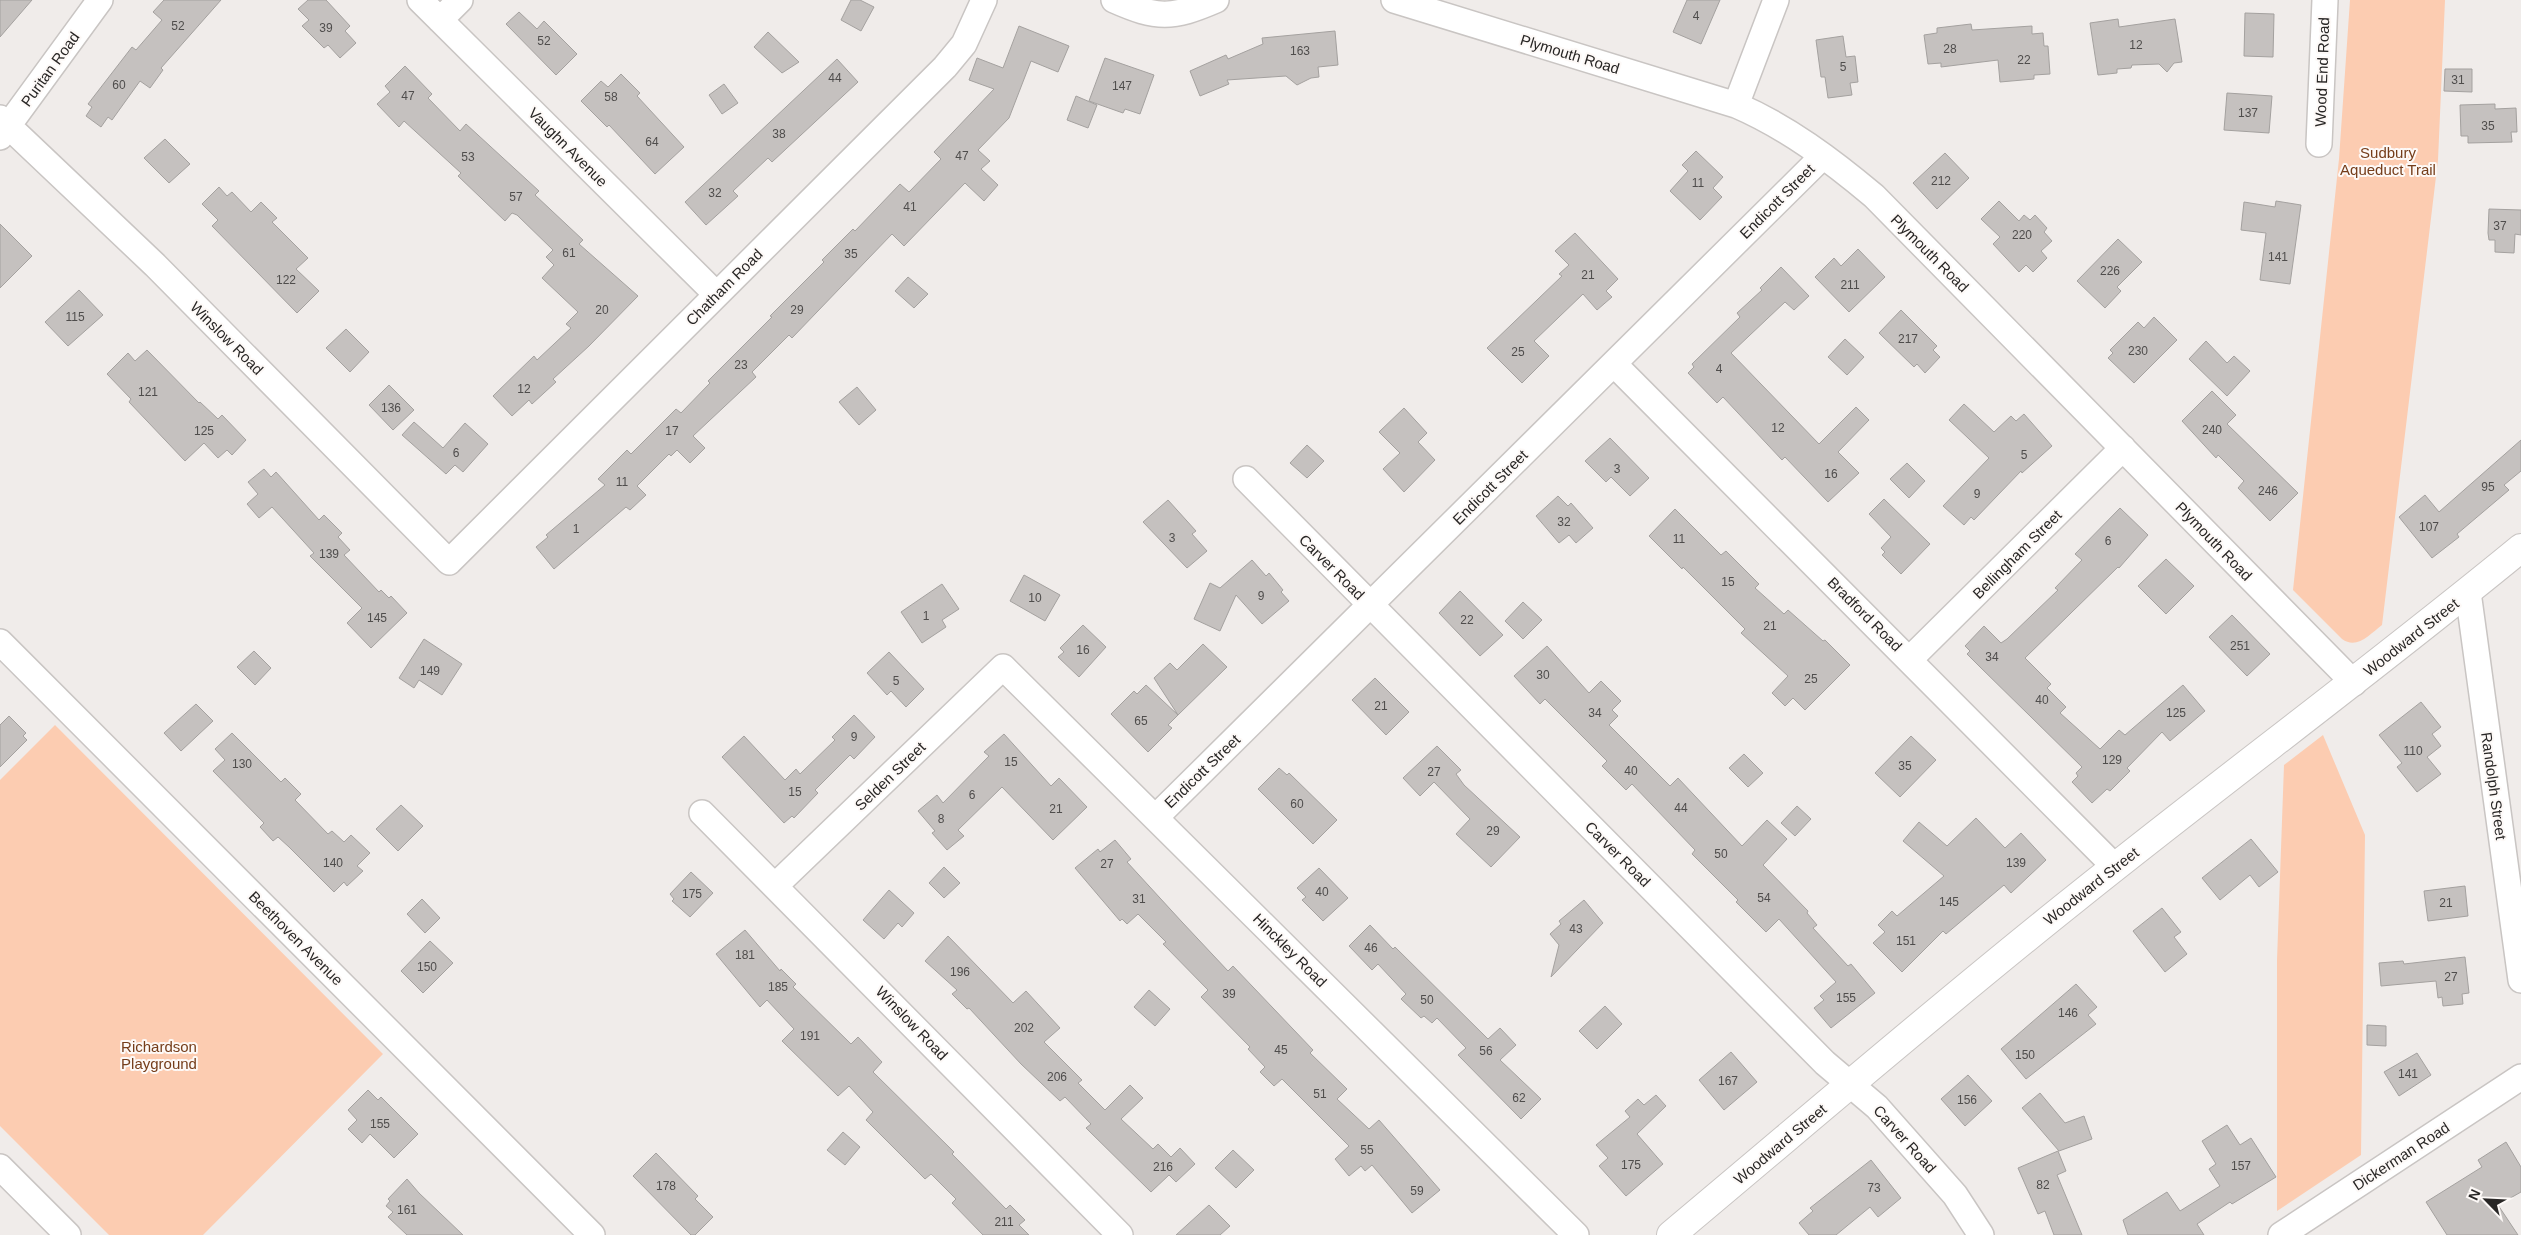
<svg xmlns="http://www.w3.org/2000/svg" width="2521" height="1235" font-family="Arial,sans-serif">
<rect width="100%" height="100%" fill="#f0ecea"/>
<path fill="#fcccb1" d="M2350,0H2445L2438,160L2382,625C2370,634 2357,650 2342,639L2293,590L2339,159Z
M55,725L383,1054L203,1235H109L0,1126V780Z
M2323,735L2365,835L2361,1155L2277,1211V960L2284,765Z"/>
<path fill="#c5c1bf" stroke="#a4a19f" d="M0,0H32L0,37Z
M164,0H221L161,68L163,70L150,88L140,81L112,120L108,117L101,127L86,116L92,107L88,104L132,47L136,50L162,20L153,12Z
M308,0H326L350,26L345,31L356,43L340,58L328,45L324,48L302,26L309,20L298,9Z
M851,0H860L874,7L861,31L841,20Z
M1687,0H1720L1701,44L1673,32Z
M519,12L537,29L544,21L577,54L556,75L506,24Z
M2245,13L2274,14L2273,57L2244,56Z
M2118,19L2119,27L2175,19L2182,62L2174,63L2167,72L2159,64L2132,65L2131,68L2117,69V73L2098,75L2090,23Z
M1971,24L1972,30L2032,26V34L2043,33L2044,46H2048L2050,74L2034,75V79L2000,82L1998,60L1941,67V63L1928,64L1924,35L1937,33V28Z
M1019,26L1069,46L1058,72L1031,61L1009,118L978,150L990,161L981,169L998,185L984,201L965,183L904,246L892,234L792,338L789,335L752,372L756,377L693,436L705,448L690,463L677,450L671,456L669,454L637,486L646,495L630,510L626,507L554,569L536,547L548,537L546,535L605,485L598,479L627,450L631,454L676,409L681,413L710,383L708,381L772,317L770,316L824,262L822,260L853,229L855,231L900,184L909,192L941,159L934,152L994,89L969,80L977,58L1003,68Z
M1335,31L1338,65L1318,67L1319,77L1311,78L1297,85L1286,76L1227,80L1229,84L1200,96L1190,71L1226,55L1228,59L1263,44L1262,38Z
M768,32L799,62L782,73L754,47Z
M1843,36L1846,57L1855,56L1858,82L1850,83L1852,95L1828,98L1825,77H1821L1816,40Z
M1105,58L1154,75L1140,114L1125,109L1123,113L1089,101Z
M837,59L858,82L772,162L768,158L733,191L738,196L706,225L685,202Z
M405,66L432,94L428,98L460,131L466,124L539,191L535,195L583,240L579,244L638,296L589,346L553,379L556,382L532,404L529,400L512,416L493,396L534,356L537,360L571,328L566,324L578,312L542,278L554,265L546,257L553,250L517,215L512,213L505,221L458,176L461,173L404,121L399,127L377,104L390,92L385,86Z
M2445,69H2472V92L2444,91Z
M621,74L640,93L637,96L684,147L655,174L609,125L607,127L581,101L601,81L608,87Z
M724,84L738,103L722,114L709,95Z
M2227,93L2272,96L2269,133L2224,130Z
M1076,96L1097,105L1088,128L1067,120Z
M2495,104V109L2516,108L2517,132H2511L2512,142L2468,143V136H2461L2460,105Z
M165,139L190,164L169,183L144,158Z
M1696,151L1723,177L1713,188L1722,197L1700,220L1670,191L1688,171L1682,165Z
M1945,153L1969,178L1937,209L1913,183Z
M219,187L227,196L232,192L251,212L261,202L277,218L272,222L308,258L296,269L319,291L297,313L212,226L218,220L202,204Z
M1999,201L2019,221L2024,215L2030,220L2035,215L2047,228L2044,232L2052,241L2041,251L2047,258L2033,272L2026,265L2019,272L1993,244L2000,237L1981,219Z
M2276,201L2301,205L2290,284L2260,280L2266,233L2241,230L2244,202L2275,207Z
M2489,209L2521,210V235L2515,234L2514,253L2495,252V240H2489L2488,233Z
M0,224L32,256L0,288Z
M1575,233L1618,279L1606,291L1612,297L1597,310L1583,294L1534,341L1549,356L1522,383L1487,348L1562,276L1559,274L1569,265L1555,251Z
M2118,239L2142,262L2117,287L2121,291L2105,308L2077,281Z
M1858,249L1885,277L1849,312L1815,277L1834,258L1841,266Z
M1781,267L1809,296L1794,310L1785,302L1731,353L1819,444L1856,407L1869,420L1838,452L1859,473L1828,502L1785,457L1782,460L1723,397L1717,403L1688,373L1694,367L1692,364L1740,317L1737,313L1762,290L1760,288Z
M908,277L928,294L914,308L895,291Z
M79,290L103,315L68,346L45,322Z
M1901,310L1937,346L1933,350L1940,357L1925,373L1917,364L1914,367L1879,333Z
M2154,317L2177,340L2134,383L2108,358L2113,353L2110,350L2138,322L2144,328Z
M346,329L369,352L350,372L326,348Z
M1845,339L1864,357L1847,375L1828,357Z
M2206,341L2227,363L2234,356L2250,371L2227,396L2189,359Z
M147,350L199,403L200,402L218,419L222,415L246,440L232,455L227,450L218,458L204,443L185,461L129,402L131,399L107,374L128,353L135,361Z
M389,385L414,410L393,430L369,405Z
M857,387L876,410L859,425L839,402Z
M2212,391L2236,415L2227,424L2298,493L2270,521L2238,488L2244,481L2218,455L2216,458L2182,421Z
M1964,404L1994,432L2011,416L2016,421L2024,414L2052,446L2022,473L2021,471L1974,520L1971,517L1964,525L1943,506L1989,458L1949,420Z
M1404,408L1427,433L1418,442L1435,460L1404,492L1383,469L1400,453L1379,432Z
M414,422L443,448L465,423L488,444L463,472L455,465L446,474L402,435Z
M1610,438L1649,478L1630,496L1611,477L1606,482L1585,461Z
M2521,440V471L2504,485L2509,490L2457,534L2459,537L2432,558L2399,517L2425,495L2439,512Z
M1307,445L1324,461L1307,478L1290,463Z
M1907,463L1925,481L1909,498L1890,479Z
M264,469L271,477L276,472L319,520L324,515L342,533L338,537L350,550L344,555L379,592L381,590L389,598L391,596L407,613L371,648L347,623L362,608L310,556L314,553L272,507L259,518L247,504L258,494L248,482Z
M1558,496L1568,506L1571,503L1593,528L1576,543L1569,535L1559,543L1536,516Z
M1884,499L1930,544L1901,574L1882,555L1885,552L1881,548L1891,537L1869,514Z
M1168,500L1196,531L1192,534L1207,551L1187,568L1143,522Z
M2120,508L2148,535L2119,568L2118,567L2025,658L2051,684L2047,688L2066,707L2060,713L2100,749L2119,730L2125,735L2183,685L2205,711L2170,741L2162,732L2127,768L2130,771L2110,791L2107,789L2092,803L2072,782L2078,776L2076,773L2082,767L1979,666L1967,654L1970,651L1965,646L1984,626L2001,643L2007,639L2058,590L2055,588L2082,560L2075,554Z
M1675,509L1721,555L1726,551L1759,584L1755,588L1784,614L1788,610L1823,641L1825,640L1850,665L1805,710L1793,698L1785,706L1772,693L1788,676L1741,633L1745,629L1683,567L1682,569L1649,536Z
M2166,559L2194,586L2166,614L2138,586Z
M1252,560L1266,576L1269,573L1283,590L1281,592L1289,601L1262,624L1236,595L1220,631L1194,619L1210,583L1220,588Z
M1024,575L1060,595L1045,621L1010,601Z
M942,584L959,609L942,620L946,627L922,643L901,612Z
M1460,591L1503,635L1480,656L1439,613Z
M1523,602L1542,620L1523,639L1505,621Z
M2232,615L2270,654L2247,676L2209,637Z
M1083,625L1106,647L1079,677L1058,657L1064,652L1060,648Z
M424,639L462,664L442,695L419,680L414,688L399,678Z
M1203,644L1227,667L1178,715L1154,678L1170,663L1177,670Z
M1547,646L1589,693L1601,681L1621,701L1612,710L1618,716L1609,725L1670,786L1678,778L1742,846L1767,820L1787,839L1763,865L1808,911L1807,913L1817,925L1813,928L1848,966L1851,964L1875,993L1831,1028L1814,1008L1824,1000L1820,996L1836,982L1779,919L1766,932L1736,902L1738,900L1692,854L1695,850L1632,784L1626,790L1602,766L1607,761L1545,699L1540,704L1514,676Z
M254,651L271,668L255,685L237,667Z
M889,652L924,689L906,707L891,691L887,695L867,673Z
M1375,678L1409,712L1386,735L1352,700Z
M1146,685L1178,715L1168,725L1172,728L1148,752L1111,714L1134,691L1137,694Z
M2421,702L2441,727L2432,734L2441,746L2427,757L2441,774L2417,792L2397,767L2402,763L2379,735Z
M196,704L213,721L181,751L164,733Z
M854,715L875,737L854,759L850,755L815,790L818,793L794,818L792,816L784,823L722,757L744,736L785,780L796,769L800,774L835,740L832,737Z
M9,716L26,733L23,736L27,740L0,767V725Z
M232,733L281,782L285,778L301,794L295,800L328,834L332,831L344,842L351,835L370,853L357,866L363,871L347,886L344,882L334,892L289,847L278,837L273,841L260,827L264,823L213,771L225,760L215,749Z
M1004,734L1051,786L1059,778L1087,807L1053,840L1002,787L958,830L964,836L947,850L932,833L935,831L918,811L937,795L943,803L989,756L984,752Z
M1911,736L1936,760L1900,797L1875,773Z
M1437,746L1461,770L1456,774L1464,785L1520,837L1491,867L1456,834L1470,819L1434,782L1420,796L1403,778Z
M1744,754L1763,773L1748,787L1729,768Z
M1279,768L1287,775L1289,773L1337,820L1313,844L1258,789Z
M401,805L423,826L398,851L376,829Z
M1797,806L1811,819L1795,836L1781,823Z
M1976,818L2005,848L2021,833L2046,860L2011,893L2004,885L1946,934L1943,931L1902,972L1873,943L1885,932L1878,925L1892,911L1897,916L1944,876L1903,841L1919,822L1947,846Z
M2251,839L2278,872L2259,887L2250,875L2220,900L2202,878Z
M1115,840L1131,859L1127,862L1182,922L1228,971L1233,966L1313,1050L1310,1053L1347,1089L1337,1099L1369,1129L1379,1120L1440,1190L1412,1213L1372,1165L1365,1171L1361,1166L1349,1176L1335,1159L1349,1146L1282,1079L1274,1086L1260,1072L1265,1067L1248,1049L1250,1047L1201,997L1208,990L1163,944L1166,942L1138,914L1127,924L1122,919L1120,921L1075,868L1098,849L1100,852Z
M944,867L960,883L944,898L929,883Z
M1319,868L1348,898L1323,921L1302,900L1306,897L1297,888Z
M691,872L713,893L690,917L672,901L674,899L670,894Z
M2465,886L2468,916L2428,921L2424,891Z
M889,890L914,913L902,927L898,923L884,939L863,920Z
M422,899L440,918L425,933L407,914Z
M1584,900L1603,923L1551,977L1559,945L1550,934L1561,924L1559,921Z
M2162,908L2181,932L2174,937L2187,954L2165,972L2133,931Z
M1370,925L1393,949L1395,947L1488,1039L1500,1028L1516,1045L1500,1060L1541,1099L1521,1119L1458,1055L1466,1048L1437,1018L1432,1023L1424,1016L1421,1018L1401,999L1406,994L1378,964L1372,970L1349,946Z
M745,930L780,971L781,969L796,984L793,987L851,1044L858,1037L882,1062L873,1072L954,1152L952,1154L1006,1209L1010,1205L1025,1220L1019,1225L1029,1235H983L952,1203L956,1199L931,1174L925,1179L866,1120L873,1112L849,1086L838,1096L782,1041L794,1029L767,1000L760,1007L716,954Z
M948,936L1013,1003L1026,991L1060,1028L1044,1042L1082,1080L1078,1083L1105,1110L1130,1085L1143,1098L1121,1119L1153,1149L1158,1144L1171,1157L1180,1148L1195,1164L1176,1182L1169,1175L1151,1192L1086,1128L1091,1124L1065,1097L1060,1101L1021,1064L969,1008L967,1009L952,994L957,990L925,961Z
M430,941L453,963L423,993L401,971Z
M2465,957L2469,993L2462,994L2463,1004L2443,1006L2442,997L2438,998L2436,981L2381,986L2379,963L2403,961L2404,964Z
M2076,984L2097,1007L2088,1015L2096,1024L2026,1079L2001,1049Z
M1149,990L1170,1009L1155,1026L1134,1007Z
M1605,1006L1622,1024L1597,1049L1579,1031Z
M2367,1025L2386,1026V1046L2367,1045Z
M1731,1052L1757,1082L1724,1110L1699,1080Z
M2417,1053L2431,1075L2399,1096L2384,1072Z
M1968,1075L1992,1101L1965,1126L1941,1099Z
M368,1090L378,1100L381,1097L418,1134L394,1158L370,1134L362,1143L348,1129L357,1120L348,1110Z
M2040,1093L2065,1123L2084,1116L2092,1139L2059,1151L2022,1108Z
M1656,1095L1666,1106L1637,1134L1663,1164L1626,1196L1599,1166L1608,1158L1596,1145L1630,1117L1625,1111L1638,1099L1644,1105Z
M2227,1125L2240,1145L2251,1138L2276,1177L2232,1204L2230,1202L2197,1224L2204,1235H2128L2123,1220L2167,1192L2180,1211L2220,1186L2209,1169L2216,1164L2202,1141Z
M843,1132L860,1147L845,1165L827,1150Z
M2506,1142L2521,1167V1192L2498,1205L2518,1235H2447L2426,1202L2482,1167L2478,1160Z
M1233,1150L1254,1170L1236,1188L1215,1168Z
M2058,1151L2066,1171L2057,1175L2082,1235H2054L2045,1211L2038,1214L2018,1168Z
M656,1153L698,1196L695,1199L713,1217L695,1235H691L633,1176Z
M1871,1160L1901,1198L1878,1217L1870,1207L1836,1235H1809L1799,1223L1813,1211L1810,1208Z
M407,1179L419,1193L463,1235H407L388,1217L393,1212L386,1206L390,1201L388,1199Z
M1209,1205L1230,1226L1220,1235H1176Z"/>
<g fill="none" stroke-linecap="round" stroke-linejoin="round">
<g stroke="#c9c5c3" stroke-width="28">
<path id="minor" d="M420,0L716,294
M1114,0C1157,19 1172,19 1216,0
M1394,0L1736,105C1787,127 1831,160 1874,196L2354,683
M440,20L460,0
M1736,105L1776,0
M0,118L155,265L449,562L945,67L964,44L984,0
M0,137L100,0
M2319,144L2325,0
M1614,364L2115,867
M1246,479L1825,1063L1877,1107L1955,1195L1981,1235
M2468,592L2521,980
M0,642L592,1235
M1910,659L2123,448
M702,813L1120,1235
M1156,817L1823,156
M776,885L1003,667L1576,1235
M0,1167L68,1235
M2281,1235L2521,1077"/>
</g>
<g stroke="#c9c5c3" stroke-width="30">
<path id="tertiary" d="M1671,1235C1806,1122 1939,1007 2076,898C2223,780 2375,668 2521,548"/>
</g>
<use href="#minor" stroke="#fff" stroke-width="25"/>
<use href="#tertiary" stroke="#fff" stroke-width="28"/>
</g>
<g text-anchor="middle" dominant-baseline="central" stroke-width="4" stroke-linejoin="round" paint-order="stroke">
<g font-size="12" fill="#4f4d4c">
<text x="1696" y="16">4</text>
<text x="178" y="26">52</text>
<text x="326" y="28">39</text>
<text x="544" y="41">52</text>
<text x="2136" y="45">12</text>
<text x="1950" y="49">28</text>
<text x="1300" y="51">163</text>
<text x="2024" y="60">22</text>
<text x="1843" y="67">5</text>
<text x="835" y="78">44</text>
<text x="2458" y="80">31</text>
<text x="119" y="85">60</text>
<text x="1122" y="86">147</text>
<text x="408" y="96">47</text>
<text x="611" y="97">58</text>
<text x="2248" y="113">137</text>
<text x="2488" y="126">35</text>
<text x="779" y="134">38</text>
<text x="652" y="142">64</text>
<text x="962" y="156">47</text>
<text x="468" y="157">53</text>
<text x="1941" y="181">212</text>
<text x="1698" y="183">11</text>
<text x="715" y="193">32</text>
<text x="516" y="197">57</text>
<text x="910" y="207">41</text>
<text x="2500" y="226">37</text>
<text x="2022" y="235">220</text>
<text x="569" y="253">61</text>
<text x="851" y="254">35</text>
<text x="2278" y="257">141</text>
<text x="2110" y="271">226</text>
<text x="1588" y="275">21</text>
<text x="286" y="280">122</text>
<text x="1850" y="285">211</text>
<text x="602" y="310">20</text>
<text x="797" y="310">29</text>
<text x="75" y="317">115</text>
<text x="1908" y="339">217</text>
<text x="2138" y="351">230</text>
<text x="1518" y="352">25</text>
<text x="741" y="365">23</text>
<text x="1719" y="369">4</text>
<text x="524" y="389">12</text>
<text x="148" y="392">121</text>
<text x="391" y="408">136</text>
<text x="1778" y="428">12</text>
<text x="2212" y="430">240</text>
<text x="204" y="431">125</text>
<text x="672" y="431">17</text>
<text x="456" y="453">6</text>
<text x="2024" y="455">5</text>
<text x="1617" y="469">3</text>
<text x="1831" y="474">16</text>
<text x="622" y="482">11</text>
<text x="2488" y="487">95</text>
<text x="2268" y="491">246</text>
<text x="1977" y="494">9</text>
<text x="1564" y="522">32</text>
<text x="2429" y="527">107</text>
<text x="576" y="529">1</text>
<text x="1172" y="538">3</text>
<text x="1679" y="539">11</text>
<text x="2108" y="541">6</text>
<text x="329" y="554">139</text>
<text x="1728" y="582">15</text>
<text x="1261" y="596">9</text>
<text x="1035" y="598">10</text>
<text x="926" y="616">1</text>
<text x="377" y="618">145</text>
<text x="1467" y="620">22</text>
<text x="1770" y="626">21</text>
<text x="2240" y="646">251</text>
<text x="1083" y="650">16</text>
<text x="1992" y="657">34</text>
<text x="430" y="671">149</text>
<text x="1543" y="675">30</text>
<text x="1811" y="679">25</text>
<text x="896" y="681">5</text>
<text x="2042" y="700">40</text>
<text x="1381" y="706">21</text>
<text x="1595" y="713">34</text>
<text x="2176" y="713">125</text>
<text x="1141" y="721">65</text>
<text x="854" y="737">9</text>
<text x="2413" y="751">110</text>
<text x="2112" y="760">129</text>
<text x="1011" y="762">15</text>
<text x="242" y="764">130</text>
<text x="1905" y="766">35</text>
<text x="1631" y="771">40</text>
<text x="1434" y="772">27</text>
<text x="795" y="792">15</text>
<text x="972" y="795">6</text>
<text x="1297" y="804">60</text>
<text x="1681" y="808">44</text>
<text x="1056" y="809">21</text>
<text x="941" y="819">8</text>
<text x="1493" y="831">29</text>
<text x="1721" y="854">50</text>
<text x="333" y="863">140</text>
<text x="2016" y="863">139</text>
<text x="1107" y="864">27</text>
<text x="1322" y="892">40</text>
<text x="692" y="894">175</text>
<text x="1764" y="898">54</text>
<text x="1139" y="899">31</text>
<text x="1949" y="902">145</text>
<text x="2446" y="903">21</text>
<text x="1576" y="929">43</text>
<text x="1906" y="941">151</text>
<text x="1371" y="948">46</text>
<text x="745" y="955">181</text>
<text x="427" y="967">150</text>
<text x="960" y="972">196</text>
<text x="2451" y="977">27</text>
<text x="778" y="987">185</text>
<text x="1229" y="994">39</text>
<text x="1846" y="998">155</text>
<text x="1427" y="1000">50</text>
<text x="2068" y="1013">146</text>
<text x="1024" y="1028">202</text>
<text x="810" y="1036">191</text>
<text x="1281" y="1050">45</text>
<text x="1486" y="1051">56</text>
<text x="2025" y="1055">150</text>
<text x="2408" y="1074">141</text>
<text x="1057" y="1077">206</text>
<text x="1728" y="1081">167</text>
<text x="1320" y="1094">51</text>
<text x="1519" y="1098">62</text>
<text x="1967" y="1100">156</text>
<text x="380" y="1124">155</text>
<text x="1367" y="1150">55</text>
<text x="1631" y="1165">175</text>
<text x="2241" y="1166">157</text>
<text x="1163" y="1167">216</text>
<text x="2043" y="1185">82</text>
<text x="666" y="1186">178</text>
<text x="1874" y="1188">73</text>
<text x="1417" y="1191">59</text>
<text x="407" y="1210">161</text>
<text x="1004" y="1222">211</text>
</g>
<g font-size="15" fill="#282625" stroke="#fdf9f7">
<text transform="translate(1570 54) rotate(17)">Plymouth Road</text>
<text transform="translate(50 69) rotate(-54)">Puritan Road</text>
<text transform="translate(2322 72) rotate(-88)">Wood End Road</text>
<text transform="translate(568 147) rotate(45)">Vaughn Avenue</text>
<text transform="translate(1777 201) rotate(-45)">Endicott Street</text>
<text transform="translate(1930 253) rotate(45)">Plymouth Road</text>
<text transform="translate(724 287) rotate(-45)">Chatham Road</text>
<text transform="translate(227 338) rotate(45)">Winslow Road</text>
<text transform="translate(1490 487) rotate(-45)">Endicott Street</text>
<text transform="translate(2214 541) rotate(46)">Plymouth Road</text>
<text transform="translate(2017 554) rotate(-45)">Bellingham Street</text>
<text transform="translate(1332 567) rotate(45)">Carver Road</text>
<text transform="translate(1865 614) rotate(45)">Bradford Road</text>
<text transform="translate(2411 637) rotate(-38)">Woodward Street</text>
<text transform="translate(1202 771) rotate(-44)">Endicott Street</text>
<text transform="translate(890 776) rotate(-44)">Selden Street</text>
<text transform="translate(2494 786) rotate(82)">Randolph Street</text>
<text transform="translate(1618 854) rotate(45)">Carver Road</text>
<text transform="translate(2091 886) rotate(-38)">Woodward Street</text>
<text transform="translate(296 938) rotate(45)">Beethoven Avenue</text>
<text transform="translate(1290 950) rotate(45)">Hinckley Road</text>
<text transform="translate(912 1023) rotate(46)">Winslow Road</text>
<text transform="translate(1905 1139) rotate(48)">Carver Road</text>
<text transform="translate(1780 1144) rotate(-40)">Woodward Street</text>
<text transform="translate(2401 1156) rotate(-33)">Dickerman Road</text>
</g>
<g font-size="15" fill="#753d1a" stroke="#fdf9f7">
<text x="2388" y="152">Sudbury<tspan x="2388" dy="17">Aqueduct Trail</tspan></text>
<text x="159" y="1046">Richardson<tspan x="159" dy="17">Playground</tspan></text>
</g>
</g>
<g transform="translate(2486 1200) rotate(294)" stroke="#fdf9f7" stroke-width="4" paint-order="stroke">
<path d="M0-4L9 19L0 12L-9 19Z" fill="#282625"/>
<text y="-8" font-size="14" font-weight="bold" text-anchor="middle" fill="#282625">N</text>
</g>
</svg>
